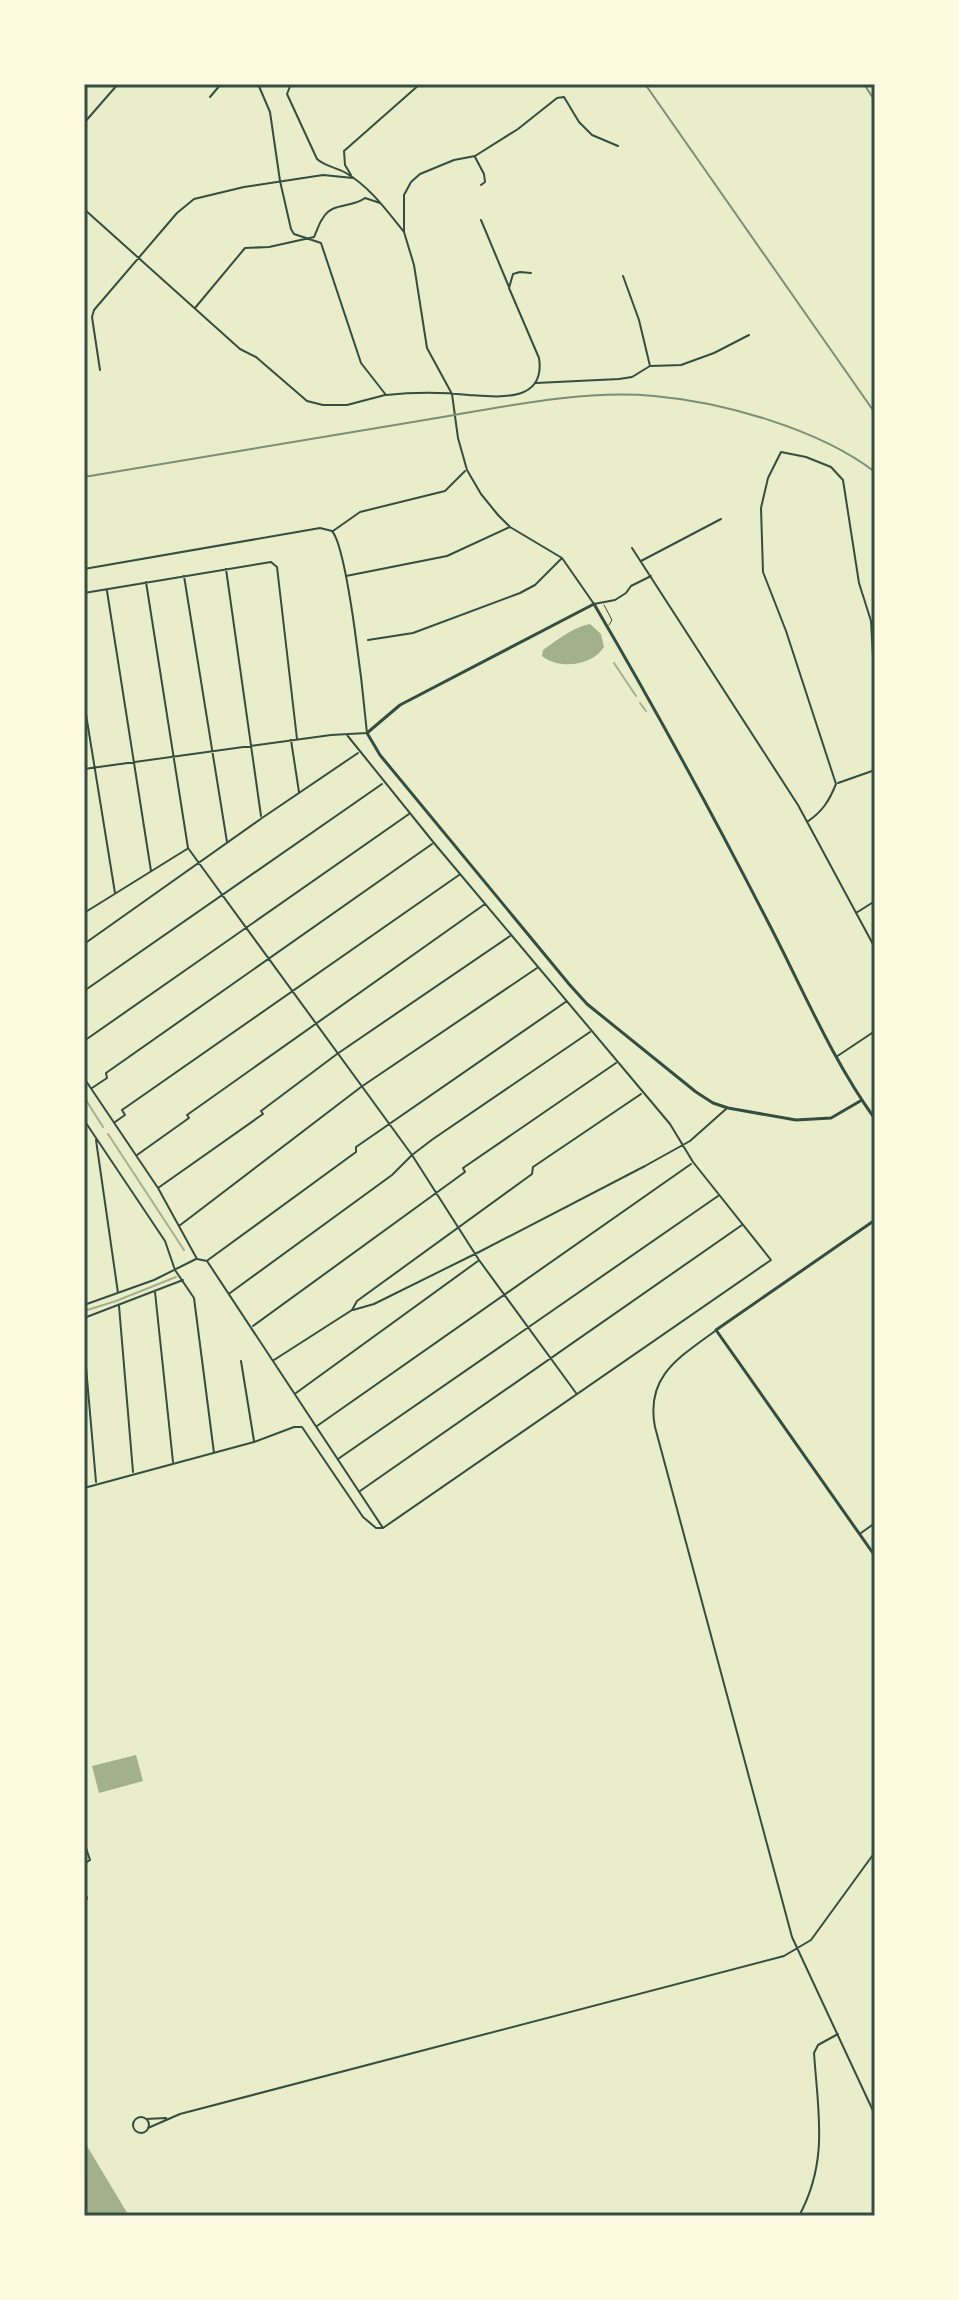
<svg xmlns="http://www.w3.org/2000/svg" width="959" height="2300" font-family="'Work Sans',sans-serif">
<rect width="100%" height="100%" fill="#e9edc9"/>
<path fill="#a3b18a" d="M590,624L601,634L604,647C592,666 559,670 542,656L543,650C557,640 573,627 590,624Z
M136,1755L143,1781L99,1793L92,1766Z
M84,2141L129,2216H84Z"/>
<g fill="none" stroke-linecap="round" stroke-linejoin="round">
<path stroke="#a3b18a" stroke-width="2" d="M614,663L636,696
M640,703L646,711
M84,1097L103,1127
M108,1134L184,1250
M84,1311L116,1301L176,1277"/>
<path stroke="#344e41" stroke-width="1" d="M604,605L612,620L609,625"/>
<path stroke="#344e41" stroke-width="2" d="M258,84L270,112L280,181L291,229L294,234L321,243L361,363L386,395C414,392 441,392 469,395C498,397 546,403 539,358L509,288L513,274L520,272L531,273
M291,84L287,94L317,159C326,167 336,167 346,173C370,187 387,211 404,232
M210,97L221,84
M84,123L118,84
M618,146L592,135L579,122L564,97L557,98L518,129L475,156L454,160L420,174L411,182L404,195V232L414,265L427,348L452,394L458,438L467,470L481,494L498,515L510,527L562,558L594,604L615,600L626,593L631,586L651,576
M475,157L484,174L485,182L481,185
M351,175L345,165L344,151L420,84
M84,209L240,349L256,357L307,401L323,405H347L385,395
M481,220L509,287
M195,308L245,248L269,247L314,237C317,231 319,223 323,218C332,202 352,208 365,198L380,203
M651,366L681,365L714,353L749,335
M100,370L92,317L94,310L177,213L194,199L244,187L323,175L353,178
M536,383L619,379L632,377L650,366L639,320L623,276
M333,531L360,512L445,491L465,471
M632,548L798,805L875,948
M641,561L721,519
M84,569L320,528L332,531C348,549 364,701 367,733L331,735L84,769
M226,569L261,816
M184,576L227,842
M346,576L447,556L510,527
M146,582L188,848L412,1155L479,1260L576,1393
M107,591L151,871
M84,593L271,562L277,567L297,739
M368,640L413,633L520,593L535,585L561,559
M84,702L115,893
M291,740L299,792
M838,783L875,770
M807,822C823,811 829,801 836,784L786,631L763,572L761,508L768,478L781,452L806,457L831,467L843,480L859,583L871,621L875,692
M84,913L187,849
M856,913L875,901
M84,944L262,818L358,753
M84,991L382,784
M84,1041L409,814
M84,1045V1046
M836,1057L875,1031
M84,1078L158,1188L197,1259L207,1261L383,1528L771,1260L693,1162L670,1124L434,843L347,735
M92,1088L107,1078L106,1073L432,844
M84,1120L165,1241L175,1270L194,1298L214,1453
M115,1122L125,1115L122,1110L459,875
M96,1140L118,1293
M137,1155L189,1118L187,1115L485,904
M158,1188L263,1114L261,1111L337,1054L510,936
M179,1226L361,1087L537,968
M208,1260L356,1152V1147L567,1001
M155,1292L173,1462
M230,1293L392,1175L412,1155L433,1139L590,1032
M84,1305L154,1280L196,1259
M119,1306L133,1472
M353,1310L374,1304L481,1251L645,1166L690,1141L726,1109
M84,1318L183,1280
M253,1326L465,1172L463,1168L616,1063
M715,1331C680,1357 645,1376 655,1427L792,1937L875,2115
M84,1344L96,1482
M274,1360L352,1310L357,1301L532,1174L533,1167L641,1094
M241,1361L254,1441
M296,1393L478,1261
M317,1426L691,1164
M338,1459L718,1196
M84,1488L254,1442L294,1427H302L363,1517L376,1528H383
M360,1491L742,1225
M861,1533L875,1523
M84,1842L90,1860L84,1864
M84,1890L87,1898L84,1904
M133 2125a8 8 0 1 1 16 0a8 8 0 1 1-16 0Z
M146,2119L166,2118
M148,2128L180,2114L784,1956L811,1940L875,1852
M799,2216C829,2161 818,2112 814,2053L818,2045L838,2034"/>
<path stroke="#344e41" stroke-width="3" d="M862,1100L831,1118L796,1120L728,1108L713,1103L696,1092L587,1004L569,984L380,755L367,733L400,705L594,604C655,708 712,813 767,920C802,987 831,1058 875,1119
M875,1220L716,1330L875,1556"/>
<path stroke="#7c8e77" stroke-width="2" d="M645,84L875,413
M864,84L875,101
M84,477C196,458 307,440 419,421C493,409 579,389 654,396C723,402 819,429 875,472"/>
</g>
<rect width="959" height="2300" fill="none" stroke="#fefae0" stroke-width="172"/>
<rect x="86" y="86" width="787" height="2128" fill="none" stroke="#344e41" stroke-width="3"/>
</svg>
